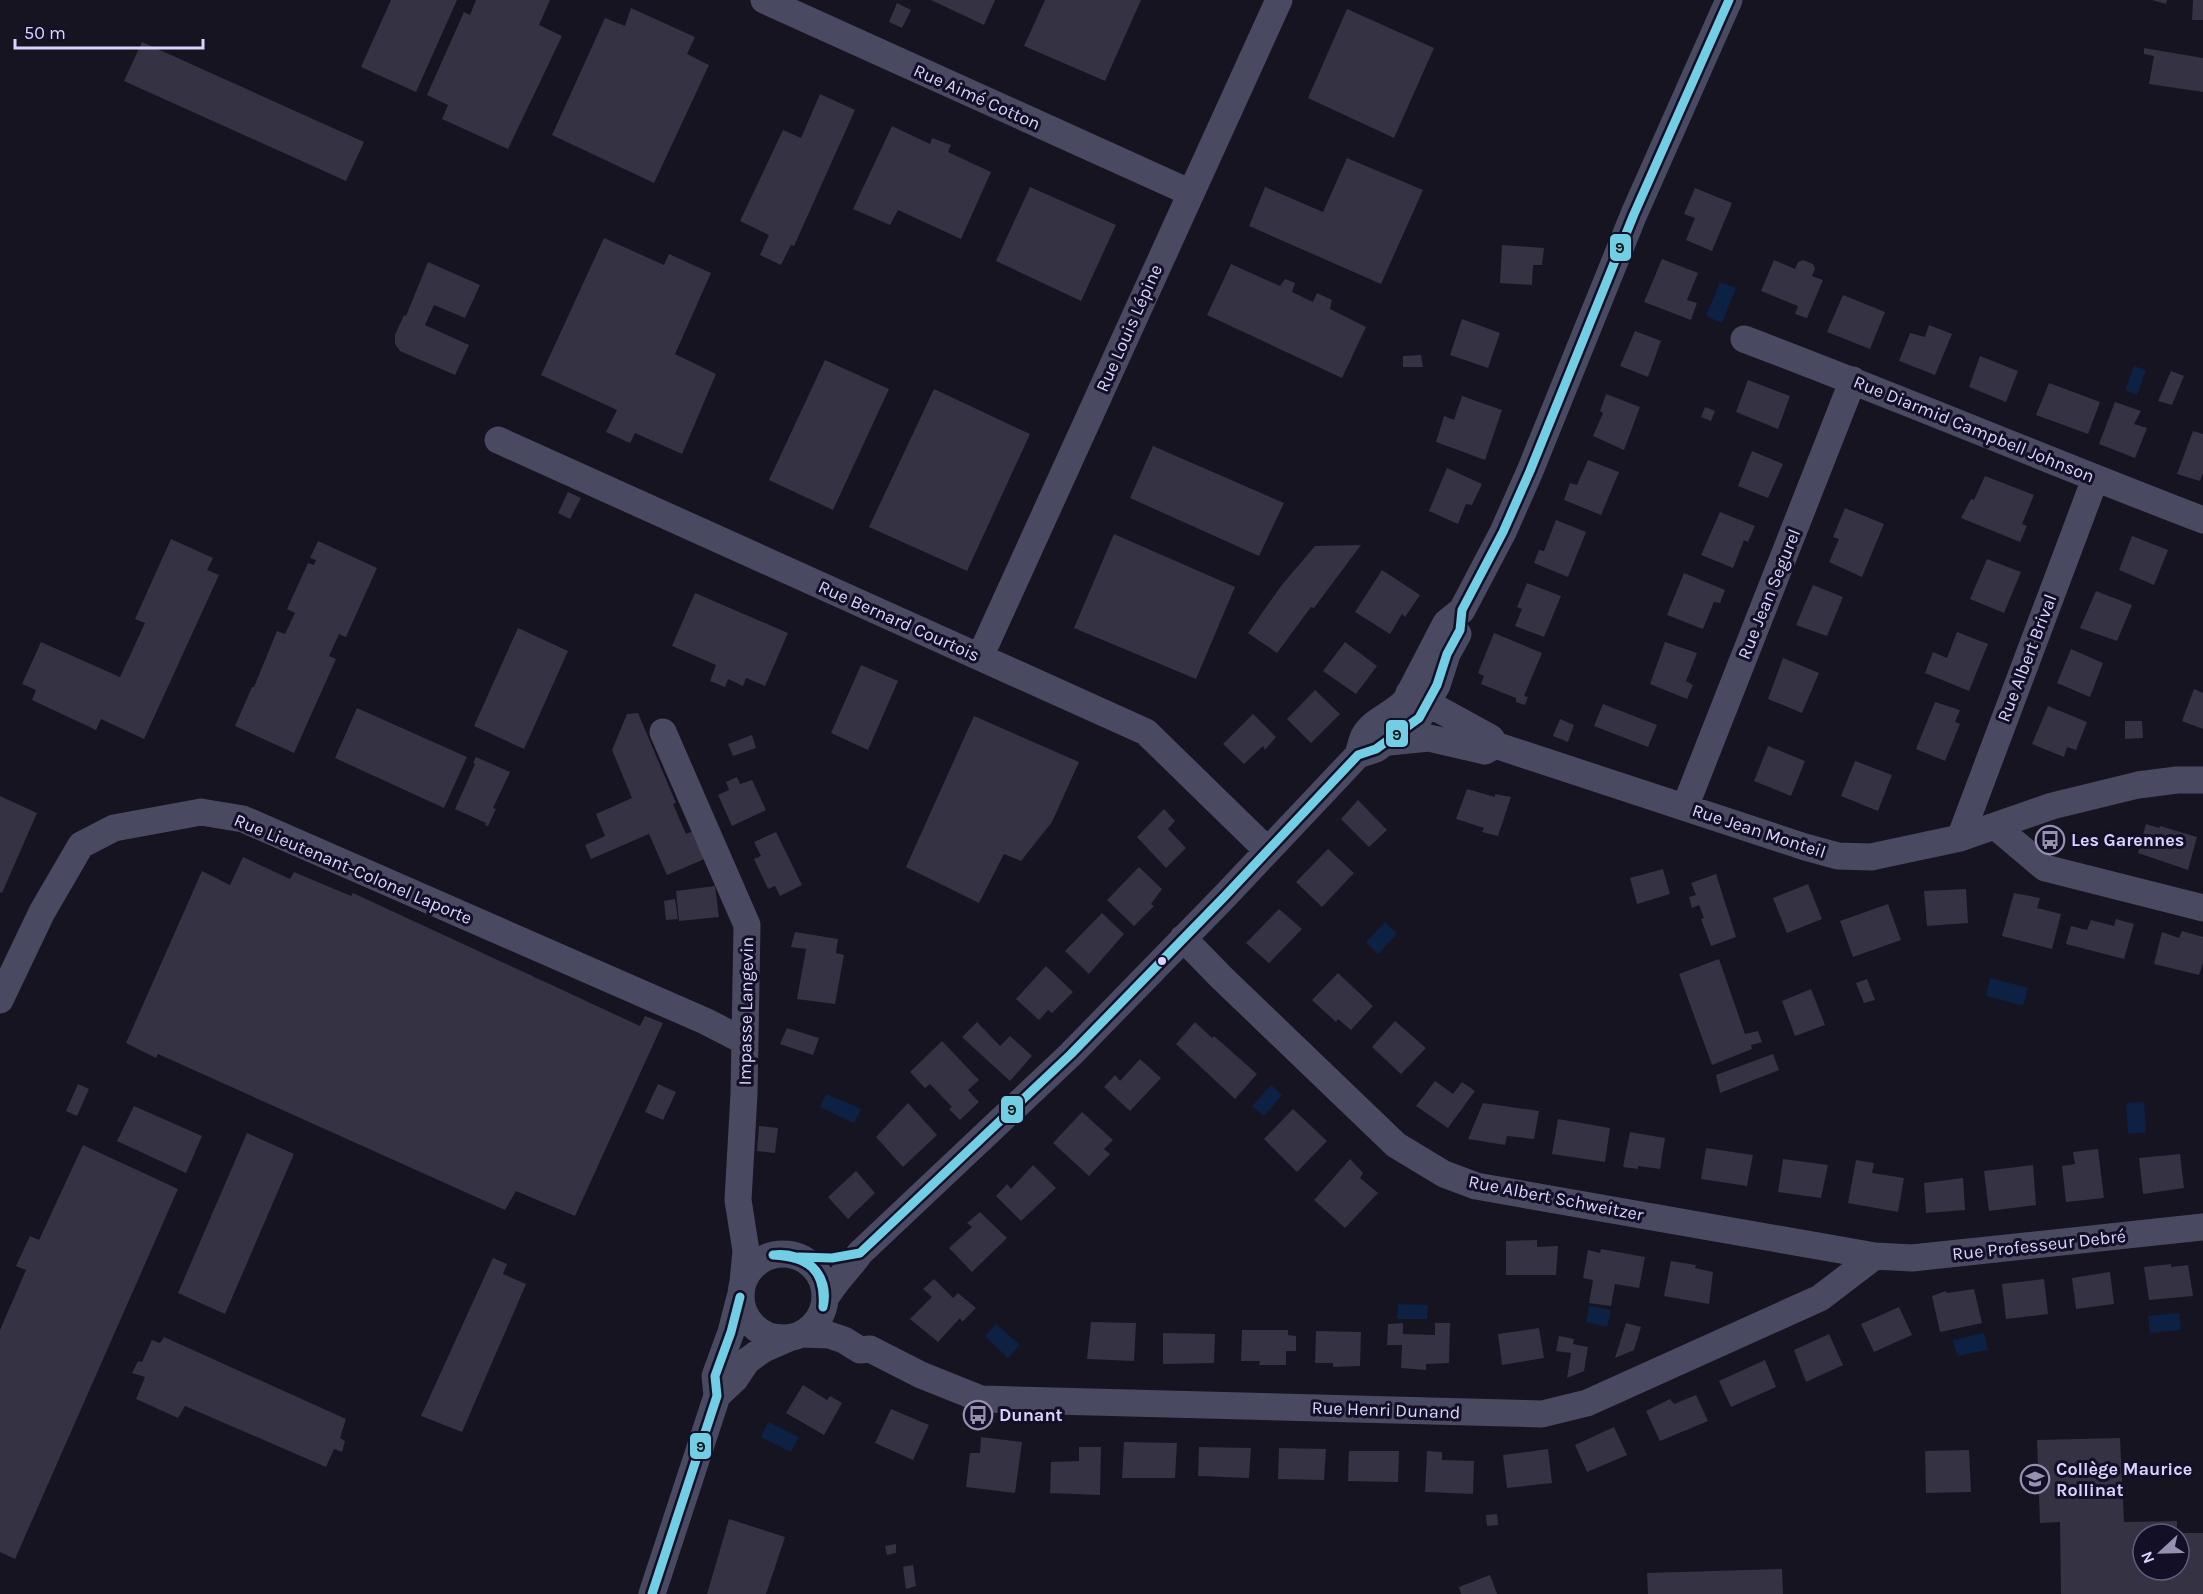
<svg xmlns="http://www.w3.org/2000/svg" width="2203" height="1594" font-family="Karla,sans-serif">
<rect width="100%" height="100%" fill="#161421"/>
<path fill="#0d2144" d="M1720,282L1736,288L1722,323L1706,316Z
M2134,366L2146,370L2137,395L2125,390Z
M1385,922L1397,934L1378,954L1366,942Z
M1990,978L2028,988L2023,1006L1986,996Z
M1271,1085L1282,1095L1264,1116L1252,1106Z
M826,1094L861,1109L854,1123L820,1107Z
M2144,1102L2146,1132L2128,1134L2126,1103Z
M1398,1304L1428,1305L1427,1319H1397Z
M1589,1306L1611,1310L1607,1327L1586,1322Z
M2179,1313L2181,1330L2150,1333L2148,1316Z
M996,1324L1020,1345L1008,1358L985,1336Z
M1984,1333L1988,1350L1957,1356L1953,1340Z
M768,1422L799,1437L791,1452L761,1437Z"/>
<path fill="#343243" d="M391,0H457L416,92L361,67Z
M476,0H550L539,25L562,36L508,149L442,119L448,105L427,95L464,12L470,15Z
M931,0H995L984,25Z
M1045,0H1141L1105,81L1024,46Z
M2152,0H2167L2166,4Z
M2193,0H2203V20H2192Z
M897,3L911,10L902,28L889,22Z
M631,8L695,37L687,54L709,65L654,183L552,135L605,18L625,26Z
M1347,9L1434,48L1394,138L1308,98Z
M142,42L364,142L346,181L124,81Z
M2144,48L2203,58V92L2149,84L2154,56L2144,54Z
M820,94L855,110L794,246L791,245L781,265L760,255L769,235L740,221L783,130L801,138Z
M892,126L930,144L932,138L951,145L948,152L991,172L961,239L898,210L890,225L853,209Z
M1347,158L1423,190L1381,284L1249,226L1265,187L1323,212Z
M1030,187L1116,225L1081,301L996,261Z
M1695,188L1732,203L1712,251L1686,240L1695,218L1684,214Z
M604,238L664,265L669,254L711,273L675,354L716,374L682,454L635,433L630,443L606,432L617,410L541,375Z
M1502,245L1544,248L1542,265H1533L1532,285L1500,283Z
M1662,259L1698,273L1687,300L1697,303L1691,320L1644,302Z
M1774,260L1795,269L1798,262L1803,260L1813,264L1815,269L1812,276L1823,280L1807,318L1795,314L1798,306L1761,291Z
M428,262L480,285L465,318L434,305L425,325L469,345L455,375L400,351L395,344V335L404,315L406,316Z
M1231,264L1280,286L1285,279L1295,283L1292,292L1313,302L1317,293L1332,300L1330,309L1366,327L1342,378L1207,315Z
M1843,295L1885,312L1870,349L1827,332Z
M1462,319L1500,333L1488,368L1450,355Z
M1929,325L1952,334L1935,375L1899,361L1910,333L1925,337Z
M1635,331L1661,341L1648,377L1620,366Z
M1421,355L1423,367H1403V356Z
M1980,356L2018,371L2006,402L1969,387Z
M825,360L889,389L833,510L769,480Z
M2171,371L2184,376L2172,405L2158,401Z
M1748,380L1790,396L1778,429L1736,412Z
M2049,383L2100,402L2088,434L2036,415Z
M934,389L1030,434L967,571L869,527Z
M1606,394L1640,407L1624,450L1593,436L1603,413L1600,411Z
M1462,396L1502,410L1485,460L1436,442L1444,416L1454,420Z
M2115,402L2141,411L2134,424L2147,428L2135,458L2099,444Z
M1705,407L1715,411L1711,421L1701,417Z
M2193,431L2203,434V473L2200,481L2177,474Z
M1153,446L1284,503L1259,556L1130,498Z
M1752,451L1783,464L1768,498L1738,486Z
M1588,460L1619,472L1601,515L1564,500L1570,483L1577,485Z
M1447,468L1482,484L1472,505L1466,504L1458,524L1429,511Z
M1985,476L2034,495L2022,524L2027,526L2020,542L1961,518L1971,499L1974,500Z
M568,492L581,498L570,519L558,513Z
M1845,508L1884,524L1862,577L1829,562L1839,539L1833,537Z
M1720,512L1755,526L1748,542L1744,540L1733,568L1701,555Z
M1556,520L1586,532L1568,577L1534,563L1539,550L1544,551Z
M1114,534L1235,587L1196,679L1074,628Z
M2132,536L2168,550L2154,585L2119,570Z
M171,539L213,558L207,570L219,575L144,739L101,719L96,730L32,700L36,690L22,684L41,642L120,677L145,623L135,619Z
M318,541L377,568L346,637L339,634L329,656L336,659L294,753L235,726L252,687H254L277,631L285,634L295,613L287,609L308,563L314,565L316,560L310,558Z
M1361,545L1314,608L1311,607L1277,653L1248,633L1281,586L1315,546Z
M1987,559L2021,572L2004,613L1970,599Z
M1382,570L1420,595L1405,617L1402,614L1390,634L1355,612Z
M1684,573L1725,590L1720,603L1714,602L1703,629L1667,615Z
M1527,583L1561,596L1544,637L1515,626L1522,609L1517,607Z
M1813,585L1843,597L1827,636L1796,625Z
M2096,591L2132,605L2117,641L2080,628Z
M695,593L788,633L765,686L746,678L743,686L728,679L725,687L710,681L716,665L672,646Z
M518,628L568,651L524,749L474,726Z
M1957,632L1988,644L1969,691L1925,673L1933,652L1947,658Z
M1494,633L1542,653L1524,696L1528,697L1525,705L1516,702V698L1481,684L1484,676L1478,673Z
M1345,642L1377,666L1356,694L1323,671Z
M1665,642L1697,653L1686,681L1693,685L1687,699L1650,684Z
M2071,649L2103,663L2090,697L2057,683Z
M1783,658L1819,673L1802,713L1768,699Z
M861,665L898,681L868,750L831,733Z
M2194,689L2203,693V729L2182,721Z
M1315,690L1340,714L1311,743L1287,719Z
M1935,702L1960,710L1955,722L1960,724L1945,761L1916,749Z
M1603,704L1657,725L1648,747L1594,726Z
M2048,706L2087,722L2076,750L2067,747L2064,757L2032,744Z
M357,708L467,757L444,808L335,758Z
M638,713L676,803L673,804L686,834L695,830L707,858L667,875L649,834L591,859L585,845L605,836L596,814L632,798L612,750L627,714Z
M1253,714L1276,737L1265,750L1263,746L1244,764L1223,744Z
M974,716L1079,762L1052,822L1021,861L1004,854L979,903L906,867Z
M1560,719L1574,725L1568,742L1553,736Z
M2125,721H2142L2143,738L2125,739Z
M752,735L756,748L733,756L728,744Z
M1768,746L1805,761L1791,796L1754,781Z
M476,757L510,772L493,808L496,809L488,826L485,825L486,823L455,809L475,764L473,763Z
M1855,761L1892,775L1878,811L1841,796Z
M737,777L740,784L752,780L766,810L732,826L718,795L729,790L726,782Z
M1467,789L1495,797V794L1511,797L1498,836L1482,832L1484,828L1456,819Z
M0,796L37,813L2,893L0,892Z
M1358,800L1387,830L1369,847L1341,819Z
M1164,809L1175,821L1168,829L1186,848L1166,868L1137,837Z
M2146,824L2159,828L2160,826L2197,837L2188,870L2138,853Z
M776,832L802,885L780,896L775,886L768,889L754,859L761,856L754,842Z
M1328,849L1354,873L1322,907L1296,882Z
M243,857L290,879L294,872L351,896L353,893L640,1026L645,1016L663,1023L575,1216L516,1191L505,1210L158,1054L156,1058L126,1043L202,871L230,885Z
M1139,867L1162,889L1151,904L1154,906L1134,926L1107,900Z
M1663,869L1670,894L1637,904L1630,878Z
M1716,874L1736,937L1711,946L1701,919L1704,918L1699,905L1692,908L1689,897L1696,895L1691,883Z
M1808,884L1822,919L1787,933L1773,898Z
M715,886L719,917L679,921L676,891Z
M1966,889L1968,923L1927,926L1924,891Z
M2014,893L2040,898L2037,908L2061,914L2052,949L2002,936Z
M675,899L678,919L666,920L664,901Z
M1888,904L1901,940L1853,957L1840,921Z
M1279,909L1302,929L1269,963L1246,943Z
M1102,913L1124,934L1089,974L1065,951Z
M2116,919L2134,924L2124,959L2066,944L2071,926L2087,930L2091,920L2114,926Z
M2182,931L2203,937V963L2199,975L2154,964L2162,932L2179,938Z
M795,932L838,939L836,953L844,955L835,1004L797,999L806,949L791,947Z
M1719,959L1745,1034L1758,1031L1762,1042L1751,1045L1752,1049L1712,1065L1679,974Z
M1046,966L1073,992L1052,1013L1048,1010L1039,1020L1016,999Z
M1338,973L1373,1006L1351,1030L1338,1019L1336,1022L1312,1000Z
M1867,979L1875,1000L1864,1003L1856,983Z
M1811,989L1825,1025L1795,1036L1782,1001Z
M1395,1021L1426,1048L1401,1074L1372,1047Z
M977,1022L1000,1046L1010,1036L1032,1056L1010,1081L962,1037Z
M1195,1022L1212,1038L1214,1036L1257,1074L1235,1099L1176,1044Z
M787,1028L819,1038L813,1055L780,1044Z
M942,1041L979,1080L968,1090L979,1102L960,1120L949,1109L952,1107L930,1084L925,1088L910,1072Z
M1773,1054L1779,1070L1720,1093L1716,1075Z
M1140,1059L1161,1078L1130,1111L1104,1087L1115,1075L1120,1081Z
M1435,1081L1453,1094L1462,1082L1475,1091L1448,1128L1416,1106Z
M78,1084L89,1089L77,1116L66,1111Z
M658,1084L676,1092L663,1120L645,1112Z
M908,1103L937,1135L903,1167L876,1137Z
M1483,1103L1539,1111L1534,1139L1507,1136L1505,1145L1468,1139Z
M134,1106L202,1136L186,1173L117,1141Z
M1293,1109L1327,1141L1297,1172L1264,1139Z
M1082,1112L1113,1140L1104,1149L1110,1154L1089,1176L1053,1143Z
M1558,1119L1610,1128L1605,1162L1552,1154Z
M759,1126L778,1128L775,1153L757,1151Z
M1630,1132L1665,1138L1660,1169L1638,1166V1169L1623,1167Z
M247,1133L294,1154L225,1314L178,1293Z
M83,1145L178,1189L15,1559L0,1552V1330L26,1270L16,1266L30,1236L39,1240Z
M1706,1148L1753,1155L1747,1186L1701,1179Z
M2098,1149L2104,1198L2066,1202L2062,1166L2075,1164L2073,1152Z
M2180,1154L2184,1188L2143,1194L2139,1158Z
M1350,1159L1363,1173L1360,1178L1378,1193L1345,1228L1314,1200Z
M1783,1159L1828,1165L1821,1198L1778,1192Z
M1856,1160L1874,1163L1872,1173L1904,1178L1898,1212L1848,1203Z
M1033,1165L1056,1188L1021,1221L996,1196L1007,1184L1011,1189Z
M2033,1165L2036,1205L1989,1211L1984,1171Z
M856,1171L875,1193L848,1219L828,1197Z
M1963,1178L1965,1210L1926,1213L1924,1183Z
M980,1212L1007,1238L972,1272L949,1248L972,1227L967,1223Z
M1537,1240V1247L1558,1246L1556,1275H1506V1241Z
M1601,1249L1645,1257L1639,1288L1615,1284L1611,1306L1589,1303L1593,1280L1583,1278L1588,1250L1600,1253Z
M493,1258L507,1264L503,1274L526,1284L462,1432L421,1416Z
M1671,1261L1696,1265L1695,1268L1713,1272L1709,1304L1664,1296Z
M2171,1264V1267L2188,1265L2193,1296L2149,1300L2144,1267Z
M2110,1272L2114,1304L2076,1309L2072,1278Z
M934,1279L953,1298L958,1293L976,1308L962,1322L960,1318L938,1342L910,1319L932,1297L923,1289Z
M2044,1279L2048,1314L2006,1319L2002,1284Z
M1974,1289L1982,1323L1940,1332L1932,1296L1946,1291L1947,1293Z
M1899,1307L1912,1335L1874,1352L1861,1324Z
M1091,1322L1136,1323L1134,1361L1087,1359Z
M1403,1323V1334L1435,1335V1323H1450L1449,1363L1426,1364V1370L1401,1368L1402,1345H1387L1388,1324Z
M1626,1323L1641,1327L1634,1350L1615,1358Z
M1539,1328L1544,1358L1502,1365L1498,1334Z
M1242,1330H1288V1335L1296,1336V1351H1286V1365H1259L1260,1361H1241Z
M1316,1331L1361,1332L1360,1366L1333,1367V1363H1315Z
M1163,1333L1215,1334L1214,1363L1163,1364Z
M1829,1334L1843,1365L1806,1382L1794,1350Z
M1559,1336L1574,1339L1573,1344L1588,1347L1584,1371L1567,1378L1571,1353L1556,1351Z
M164,1337L346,1419L340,1438L345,1441L342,1452L334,1449L326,1467L185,1406L178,1418L136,1399L145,1377L132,1373L138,1361L142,1362L152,1340L160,1343Z
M1765,1360L1776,1387L1731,1407L1719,1381Z
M803,1385L827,1400L830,1396L842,1403L824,1435L786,1413Z
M1696,1395L1708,1421L1660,1441L1646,1411L1670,1399L1674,1404Z
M891,1409L929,1425L913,1460L875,1443Z
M1614,1427L1627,1455L1587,1472L1575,1445Z
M981,1437L1022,1442L1015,1493L966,1487L970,1453H980Z
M2120,1438L2124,1522L2177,1521V1534H2143V1570H2179V1533H2203V1594H2061L2060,1522L2040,1523L2037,1440Z
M1124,1442L1177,1443L1175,1478H1122Z
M1079,1447H1101L1100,1495L1050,1493L1051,1462L1079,1461Z
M1199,1447L1251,1448L1249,1478L1198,1476Z
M1279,1448L1326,1449L1324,1480L1278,1479Z
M1548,1449L1552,1483L1507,1488L1503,1455Z
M1969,1450L1971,1492L1926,1493L1925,1451Z
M1349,1451H1399L1398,1482L1348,1481Z
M1427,1451L1442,1452V1460L1474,1461L1473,1494L1425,1492Z
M1497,1514L1498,1525L1487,1526L1486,1515Z
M729,1519L785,1537L766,1594H707Z
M896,1544V1553L887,1555L885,1546Z
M913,1565L916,1586L906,1589L903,1567Z
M1782,1569L1783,1594H1648L1647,1573Z
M1490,1575L1497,1594H1461L1459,1587Z"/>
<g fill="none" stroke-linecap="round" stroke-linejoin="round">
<path stroke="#4a4962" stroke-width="27" d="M764,0L1191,193
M1744,339C1898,397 2049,461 2203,520
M498,440L1146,732L1267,850
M980,657L1279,0
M1409,693L1491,738L1495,745L1805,847L1838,856L1871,857L1960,838L2052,806L2138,785L2177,780H2203
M663,732L747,925L744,1094L738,1200L746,1251L743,1282
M1389,742L1429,738L1485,751L1494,746
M1358,755L1376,749L1419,718L1437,685L1447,654L1458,634
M1685,807L1853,380
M1995,826L2045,868L2203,908
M1960,838L2095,479
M1183,938L1221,977L1396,1145L1444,1174L1476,1186L1875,1256L1912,1258L2203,1227
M0,1000L42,912L81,845L114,828L201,812L243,819L705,1021L744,1041
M741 1296a42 42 0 1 1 84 0a42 42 0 1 1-84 0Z
M825,1299C834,1282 849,1269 860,1253L1071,1054L1225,896L1358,755C1360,749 1361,742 1364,736C1372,720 1395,714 1406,700L1446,623L1462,610L1503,532L1530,471L1634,214L1729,0
M801,1334L829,1335L844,1340L860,1350L870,1349L921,1375L981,1399L1542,1414L1587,1403L1820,1298L1875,1256
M717,1396L735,1379L747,1361L762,1350L787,1339
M652,1594L717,1396L715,1376L731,1332L740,1297"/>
<g stroke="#130f26" stroke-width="14">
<path id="bus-1" d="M773,1255C808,1257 826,1269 823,1307
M773,1255C804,1251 831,1274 823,1307
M799,1257L832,1258L860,1253L1071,1054L1225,896L1358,755L1376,749L1419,718L1437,685L1447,654L1460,630L1462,610L1503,532L1530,471L1634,214L1729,0
M652,1594L717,1396L715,1376L731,1332L740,1297"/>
</g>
<use href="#bus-1" stroke="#71cee5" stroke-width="9"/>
</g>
<defs>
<g id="bus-ring" transform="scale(1.5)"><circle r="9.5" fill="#130f26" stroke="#9591b1" stroke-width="1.5"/><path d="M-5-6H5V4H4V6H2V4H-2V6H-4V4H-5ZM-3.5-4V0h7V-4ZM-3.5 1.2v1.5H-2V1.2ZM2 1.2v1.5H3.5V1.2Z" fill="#9591b1"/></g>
<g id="school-ring" transform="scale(1.5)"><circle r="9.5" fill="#130f26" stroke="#9591b1" stroke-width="1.5"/><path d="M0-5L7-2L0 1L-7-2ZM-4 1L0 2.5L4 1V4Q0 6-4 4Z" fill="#9591b1"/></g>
</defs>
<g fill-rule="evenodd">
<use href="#bus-ring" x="2050" y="840"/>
<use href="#bus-ring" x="978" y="1415"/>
<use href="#school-ring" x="2035" y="1479"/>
</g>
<circle fill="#d9d4ff" stroke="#130f26" stroke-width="2" cx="1162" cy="961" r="5"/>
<g text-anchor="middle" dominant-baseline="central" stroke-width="6" stroke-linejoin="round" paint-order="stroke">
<g font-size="18" fill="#d9d4ff" stroke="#130f26">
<text transform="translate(977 97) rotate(24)">Rue Aimé Cotton</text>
<text transform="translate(1129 328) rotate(-66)">Rue Louis Lépine</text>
<text transform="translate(1974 429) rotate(22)">Rue Diarmid Campbell Johnson</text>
<text transform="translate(1769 594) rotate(-68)">Rue Jean Segurel</text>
<text transform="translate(899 621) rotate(24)">Rue Bernard Courtois</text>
<text transform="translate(2027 658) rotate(-69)">Rue Albert Brival</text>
<text transform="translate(1759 831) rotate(18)">Rue Jean Monteil</text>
<text transform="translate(353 869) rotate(23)">Rue Lieutenant-Colonel Laporte</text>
<text transform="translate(746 1011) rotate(-89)">Impasse Langevin</text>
<text transform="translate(1556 1198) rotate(11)">Rue Albert Schweitzer</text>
<text transform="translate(2039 1245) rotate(-6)">Rue Professeur Debré</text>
<text transform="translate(1386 1410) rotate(2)">Rue Henri Dunand</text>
</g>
<g font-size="18" font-weight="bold" fill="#d9d4ff" stroke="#130f26" text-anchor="start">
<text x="2071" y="840">Les Garennes</text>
<text x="999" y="1415">Dunant</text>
<text x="2056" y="1469">Collège Maurice<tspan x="2056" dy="21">Rollinat</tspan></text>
</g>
</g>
<g stroke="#130f26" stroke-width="2">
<rect x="1609" y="233" width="23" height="29" rx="6" fill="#71cee5"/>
<rect x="1385" y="719" width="24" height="29" rx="6" fill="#71cee5"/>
<rect x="1000" y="1095" width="24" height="29" rx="6" fill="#71cee5"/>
<rect x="689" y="1432" width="23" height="28" rx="6" fill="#71cee5"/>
</g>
<g font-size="16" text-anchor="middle" font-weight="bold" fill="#111">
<text x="1620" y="253">9</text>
<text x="1397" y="740">9</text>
<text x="1012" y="1115">9</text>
<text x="701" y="1452">9</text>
</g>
<g transform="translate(2161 1552) rotate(248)"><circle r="28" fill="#130f26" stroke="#625e7d" stroke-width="1.5"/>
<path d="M0-4.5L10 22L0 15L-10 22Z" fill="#9591b1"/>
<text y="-9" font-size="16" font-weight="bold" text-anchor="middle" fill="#d9d4ff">N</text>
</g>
<path d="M15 39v9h188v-9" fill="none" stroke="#d9d4ff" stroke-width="3"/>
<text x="24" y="39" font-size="18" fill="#d9d4ff" stroke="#130f26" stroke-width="4.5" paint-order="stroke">50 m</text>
</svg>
